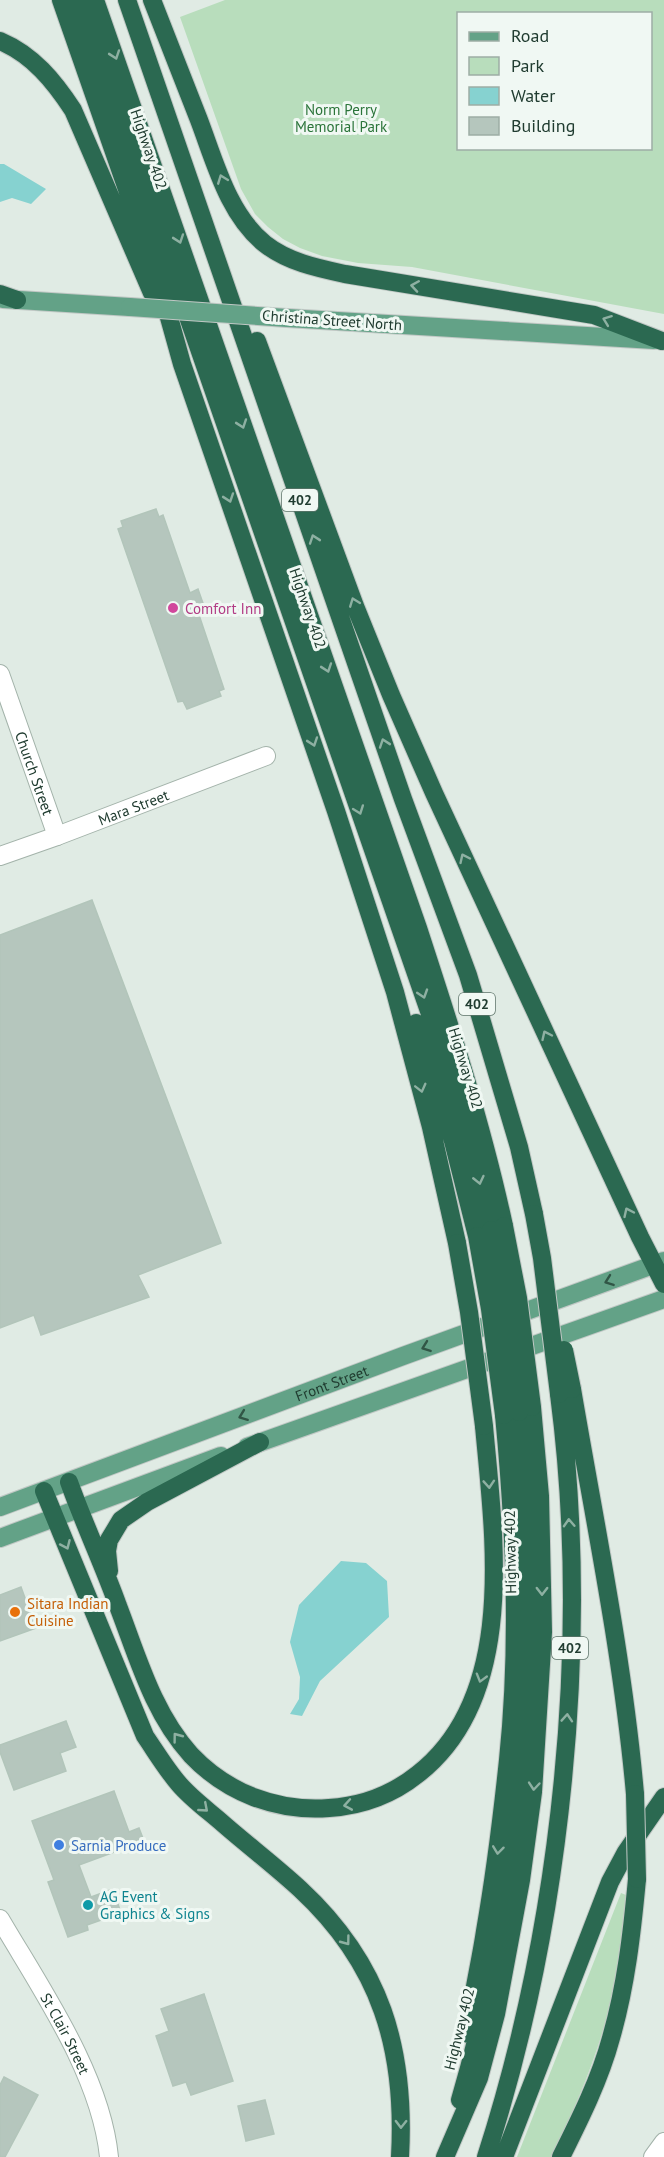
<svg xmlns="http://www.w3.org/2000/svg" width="664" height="2157" font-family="'PT Sans',sans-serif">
<rect width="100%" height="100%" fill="#e0ebe4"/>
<path fill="#b8ddbc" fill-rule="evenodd" d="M225,0H664V314L412,267L358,263L322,256L300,248L283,239L268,227L255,214L241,189L180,17ZM458,14H650V148H458Z
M621,1893L626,1895C622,1934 618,1972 609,2010C595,2061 575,2110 551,2157H517Z"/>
<path fill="#86d2d0" d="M0,164H4L46,189L31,204L12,198L0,202Z
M341,1561L366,1563L387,1581L389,1617L320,1681L302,1716L290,1714L299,1699L300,1677L290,1642L299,1605Z"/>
<path fill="#b5c6bd" stroke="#b2c5ba" stroke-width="1.5" d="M156,509L159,517L163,515L190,593L198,589L204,606L197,609L224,689L219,691L221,696L187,709L183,701L178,702L118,529L123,527L121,521Z
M92,900L221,1243L138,1275L149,1297L41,1335L34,1315L0,1328V935Z
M21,1587L36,1628L0,1641V1595Z
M66,1721L76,1747L60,1753L66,1771L14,1790L0,1752V1745Z
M114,1791L129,1832L139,1828L144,1841L79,1865L91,1897L113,1889L121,1913L87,1925L88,1930L68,1937L48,1882L54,1880L32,1821Z
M204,1994L233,2081L191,2095L186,2082L173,2086L156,2036L169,2031L161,2009Z
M4,2077L38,2095L5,2157H0V2085Z
M265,2100L274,2134L246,2141L238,2106Z"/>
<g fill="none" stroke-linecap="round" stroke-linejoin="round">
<g stroke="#a3b3aa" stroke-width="20">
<g id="minor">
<path id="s1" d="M0,674L57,836"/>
<path id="s2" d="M0,856L57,836L266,756"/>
<path id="s3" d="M0,1919C41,1989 101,2075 109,2157"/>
<path d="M653,2157L664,2142"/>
</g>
</g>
<g stroke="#c1c8c5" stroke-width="20">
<g id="major">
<path d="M3,299L130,307"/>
<path d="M287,318L654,340"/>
<path d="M247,1447L664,1299"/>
<path id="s4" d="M0,1507L403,1356L664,1261"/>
<path d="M0,1538L221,1456"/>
</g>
</g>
<g stroke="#c1c8c5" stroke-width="20">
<path id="highway" d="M61,0L158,278L182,364L336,811L395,992L431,1127L457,1243
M78,0L446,1060L478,1174L491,1230
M95,0L418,928C450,1026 482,1124 504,1226
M127,0L403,799L468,975L519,1147L534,1214
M152,0C168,40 183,80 199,120C215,162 228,214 265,244C288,262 317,268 345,274L594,315L662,341
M0,41C33,55 54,81 73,110L152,293
M0,294L17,300
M257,341L355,606L391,695L434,793L640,1237L664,1284
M416,1023L453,1141L477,1236
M572,1389C595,1524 623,1658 635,1794
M69,1482C84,1524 103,1564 118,1606C138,1658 153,1713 191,1755C227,1793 277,1812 329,1808C362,1806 393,1794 418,1774C518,1696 494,1537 484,1426
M44,1491L145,1736C156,1752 166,1769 179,1784C191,1798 206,1809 220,1821C246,1844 274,1865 300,1889C381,1964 406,2049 400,2157
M109,1571L107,1551L109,1540L121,1520L147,1502L260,1442
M468,2034C471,1999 480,1965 485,1931C495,1874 502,1817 508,1760C520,1645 515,1530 504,1415
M460,2100C524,1881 543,1639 519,1412
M445,2157L479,2078L496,2014L521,1880L533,1792L543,1632L540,1496L532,1407
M486,2157C562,1921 591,1640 559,1394
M504,2157L610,1882L626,1852L664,1797
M561,2157C580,2119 600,2079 611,2038C626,1986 632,1933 637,1879"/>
</g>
<use href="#minor" stroke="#fff" stroke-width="18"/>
<use href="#major" stroke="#63a287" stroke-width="18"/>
<use href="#highway" stroke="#2b6951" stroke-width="18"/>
<g stroke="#c1c8c5" stroke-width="20" stroke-linecap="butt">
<path id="major-bridge" d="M130,307L287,318"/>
</g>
<g stroke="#c1c8c5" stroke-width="20" stroke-linecap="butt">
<path id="highway-bridge" d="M534,1214L542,1258L559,1394
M504,1226L518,1298L532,1407
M491,1230L503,1297L519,1412
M477,1236L490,1309L504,1415
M457,1243L469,1312L484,1426
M564,1350L572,1389
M635,1794L637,1879"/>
</g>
<use href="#major-bridge" stroke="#63a287" stroke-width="18"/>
<use href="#highway-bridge" stroke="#2b6951" stroke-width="18"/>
</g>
<defs><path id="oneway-chevron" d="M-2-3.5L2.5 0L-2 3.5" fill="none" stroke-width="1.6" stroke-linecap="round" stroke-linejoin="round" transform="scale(1.5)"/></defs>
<g stroke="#8eb0a2">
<use href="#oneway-chevron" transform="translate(115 55) rotate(71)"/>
<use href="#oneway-chevron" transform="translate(222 179) rotate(-111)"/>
<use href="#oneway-chevron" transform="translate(179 239) rotate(71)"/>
<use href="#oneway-chevron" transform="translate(415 286) rotate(-171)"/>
<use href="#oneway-chevron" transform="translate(607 320) rotate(-159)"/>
<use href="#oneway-chevron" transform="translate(242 424) rotate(71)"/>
<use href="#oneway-chevron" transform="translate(229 498) rotate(71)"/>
<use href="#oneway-chevron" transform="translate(314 539) rotate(-109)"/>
<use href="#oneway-chevron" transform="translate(354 602) rotate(-111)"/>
<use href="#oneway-chevron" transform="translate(327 668) rotate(71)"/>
<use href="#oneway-chevron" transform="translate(313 742) rotate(71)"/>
<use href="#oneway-chevron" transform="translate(384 743) rotate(-109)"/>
<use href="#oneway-chevron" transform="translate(359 810) rotate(70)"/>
<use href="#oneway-chevron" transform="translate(464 858) rotate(-115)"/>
<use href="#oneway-chevron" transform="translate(423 994) rotate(72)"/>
<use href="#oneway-chevron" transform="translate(546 1035) rotate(-115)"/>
<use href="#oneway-chevron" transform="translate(421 1088) rotate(76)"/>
<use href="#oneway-chevron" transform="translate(479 1180) rotate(77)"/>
<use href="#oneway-chevron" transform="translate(628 1212) rotate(-115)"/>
<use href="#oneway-chevron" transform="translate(489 1484) rotate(86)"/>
<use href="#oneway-chevron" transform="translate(569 1523) rotate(-93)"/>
<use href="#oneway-chevron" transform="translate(66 1545) rotate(66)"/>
<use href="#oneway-chevron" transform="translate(542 1591) rotate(90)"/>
<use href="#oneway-chevron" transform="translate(481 1678) rotate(106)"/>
<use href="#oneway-chevron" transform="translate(567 1718) rotate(-86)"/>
<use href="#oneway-chevron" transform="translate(177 1737) rotate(-127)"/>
<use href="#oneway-chevron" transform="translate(534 1786) rotate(95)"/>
<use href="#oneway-chevron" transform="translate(348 1805) rotate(170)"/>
<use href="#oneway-chevron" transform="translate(204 1808) rotate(41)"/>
<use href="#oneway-chevron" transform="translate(498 1850) rotate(97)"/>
<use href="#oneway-chevron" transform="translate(346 1941) rotate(53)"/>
<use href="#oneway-chevron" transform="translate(401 2124) rotate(91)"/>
</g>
<g stroke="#315646">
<use href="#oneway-chevron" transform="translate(609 1281) rotate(160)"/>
<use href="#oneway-chevron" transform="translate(426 1347) rotate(160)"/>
<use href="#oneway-chevron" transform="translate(243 1416) rotate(159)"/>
</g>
<circle fill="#d1479c" stroke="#f0f8f3" stroke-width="2" cx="173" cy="608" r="6"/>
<circle fill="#e8710a" stroke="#f0f8f3" stroke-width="2" cx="15" cy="1612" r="6"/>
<circle fill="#3f7fe0" stroke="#f0f8f3" stroke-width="2" cx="59" cy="1845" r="6"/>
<circle fill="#0f9aa8" stroke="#f0f8f3" stroke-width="2" cx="88" cy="1905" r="6"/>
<g text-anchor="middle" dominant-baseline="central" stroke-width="6" stroke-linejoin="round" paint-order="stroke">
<g fill="#f0f8f3" stroke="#5e746a" stroke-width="1.5">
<rect x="282" y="489" width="36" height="22" rx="4.5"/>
<rect x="459" y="993" width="36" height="22" rx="4.5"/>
<rect x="552" y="1637" width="36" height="22" rx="4.5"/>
</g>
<g font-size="14" font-weight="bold" fill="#203c30">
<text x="300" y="500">402</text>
<text x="477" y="1004">402</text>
<text x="570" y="1648">402</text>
</g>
<g font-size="15" fill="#2a7439" stroke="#f0f8f3">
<text x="341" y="109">Norm Perry<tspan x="341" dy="17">Memorial Park</tspan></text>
</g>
<g font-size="15" fill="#203c30" stroke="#f0f8f3">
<text transform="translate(149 149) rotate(71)">Highway 402</text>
<text transform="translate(332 320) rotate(4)">Christina Street North</text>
<text transform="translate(308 608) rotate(71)">Highway 402</text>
<text stroke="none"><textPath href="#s1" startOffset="105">Church Street</textPath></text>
<text stroke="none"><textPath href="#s2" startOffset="142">Mara Street</textPath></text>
<text transform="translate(466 1068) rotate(73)">Highway 402</text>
<text stroke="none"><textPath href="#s4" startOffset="354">Front Street</textPath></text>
<text transform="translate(510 1552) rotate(-91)">Highway 402</text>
<text transform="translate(459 2029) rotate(-76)">Highway 402</text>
<text stroke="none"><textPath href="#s3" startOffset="132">St Clair Street</textPath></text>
</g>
<g font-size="15" fill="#b23c85" stroke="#f0f8f3" text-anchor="start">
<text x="185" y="608">Comfort Inn</text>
</g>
<g font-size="15" fill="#c56008" stroke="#f0f8f3" text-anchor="start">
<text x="27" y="1603">Sitara Indian<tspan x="27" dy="17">Cuisine</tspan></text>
</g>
<g font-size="15" fill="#366cbe" stroke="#f0f8f3" text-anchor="start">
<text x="71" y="1845">Sarnia Produce</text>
</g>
<g font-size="15" fill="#0d838f" stroke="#f0f8f3" text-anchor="start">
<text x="100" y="1896">AG Event<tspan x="100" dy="17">Graphics &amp; Signs</tspan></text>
</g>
</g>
<rect x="457" y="12" width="195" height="138" fill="#f0f8f3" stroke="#9dada5" stroke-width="1.5"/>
<rect x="469" y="32" width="30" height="9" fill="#63a287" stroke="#9dada5" stroke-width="1.5"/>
<text x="511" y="42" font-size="18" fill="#203c30">Road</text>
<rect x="469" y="57" width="30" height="18" fill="#b8ddbc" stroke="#9dada5" stroke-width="1.5"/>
<text x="511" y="72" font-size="18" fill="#203c30">Park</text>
<rect x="469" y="87" width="30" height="18" fill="#86d2d0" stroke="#9dada5" stroke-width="1.5"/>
<text x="511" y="102" font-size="18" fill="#203c30">Water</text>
<rect x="469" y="117" width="30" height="18" fill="#b5c6bd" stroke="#9dada5" stroke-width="1.5"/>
<text x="511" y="132" font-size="18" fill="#203c30">Building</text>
</svg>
